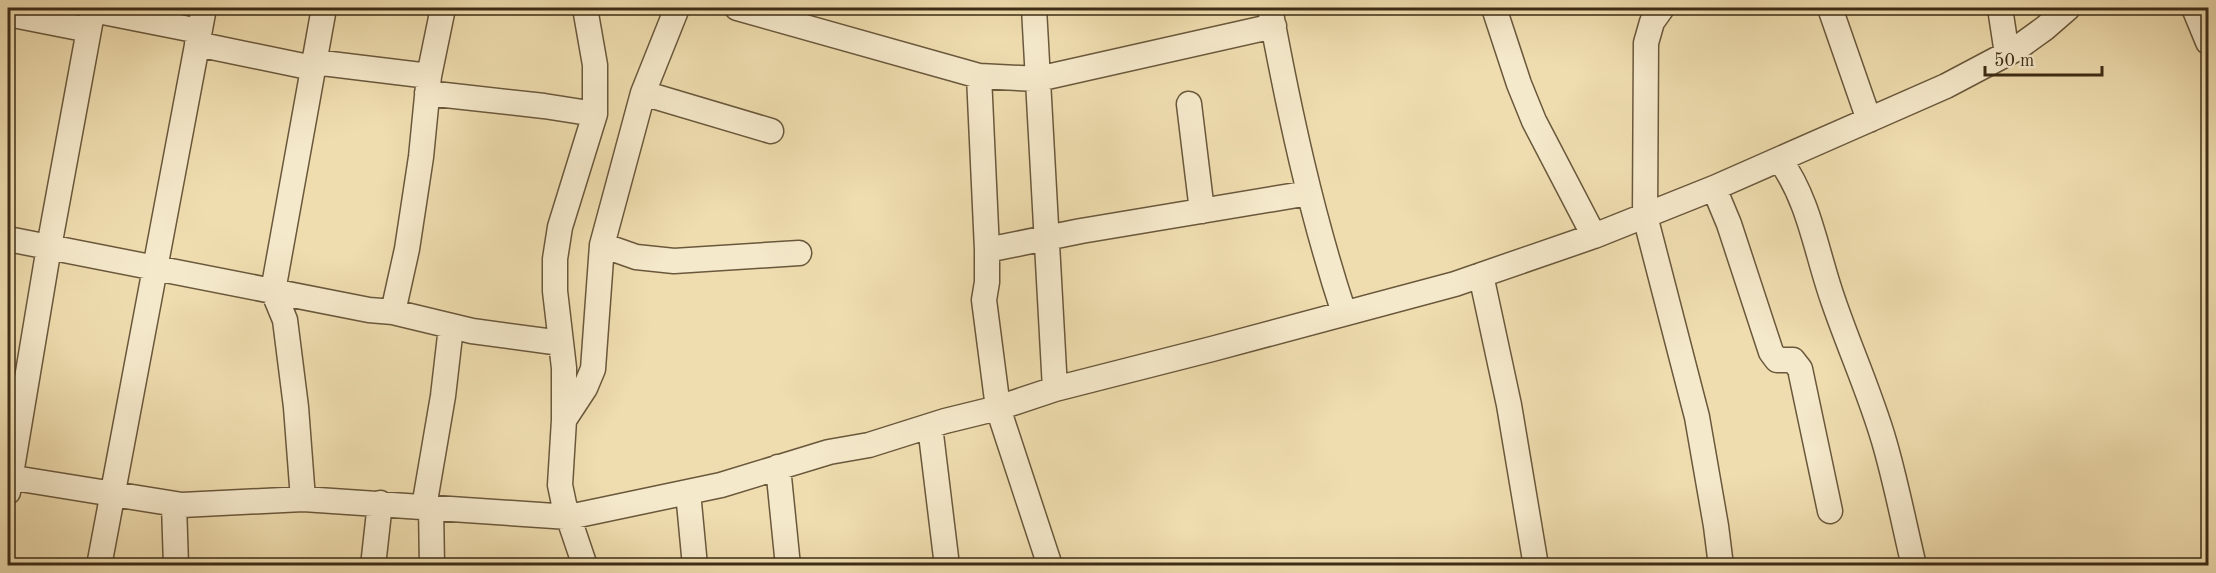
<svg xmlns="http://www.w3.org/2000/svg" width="2216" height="573" font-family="'Old Standard TT',serif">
<rect width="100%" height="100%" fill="#efddaf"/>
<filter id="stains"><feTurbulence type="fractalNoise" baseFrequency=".00333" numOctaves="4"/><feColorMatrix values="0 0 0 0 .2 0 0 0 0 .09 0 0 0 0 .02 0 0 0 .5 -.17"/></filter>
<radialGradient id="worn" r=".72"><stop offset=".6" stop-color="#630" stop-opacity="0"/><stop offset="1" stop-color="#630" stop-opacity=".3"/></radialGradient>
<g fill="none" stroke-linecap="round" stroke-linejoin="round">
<g stroke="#6a583c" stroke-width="27">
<path id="minor" d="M737,8L979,76L1038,79L1274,26
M1034,8L1055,389
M1270,8C1289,111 1311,213 1344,313
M1494,8L1519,84L1534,121L1594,236
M1662,8L1652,22L1646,43L1645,216L1697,417L1716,526L1721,566
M1830,8L1869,120
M2000,8L2007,54
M2194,8L2208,42
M93,10L199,31
M8,14L89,30
M197,44L313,68
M314,62L429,76
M979,76L987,250
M427,93L544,106L595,114
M643,93L771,131
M1189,104L1202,211
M1780,160C1810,202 1816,252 1833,300C1849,347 1870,393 1884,441C1896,482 1904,524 1914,566
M1714,188L1729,224L1771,352L1777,360H1793L1800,369L1830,511
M8,239L369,310L393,312L472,331L561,343
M602,245L636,257L674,261L799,253
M1481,275L1509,405L1536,566
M393,312L407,249L421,157L429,76L443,8
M564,420L585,388L593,369L602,245L643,93L677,8
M930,426L947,566
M778,467L788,566
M8,477L182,505L303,499L569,517L721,485L829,452L869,445L945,421L998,408L1055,389L1212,349L1455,284L1594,236L1714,188L1946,86L2016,49L2045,28L2068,8
M8,492L49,247L93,8
M688,492L695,566
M303,499L296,407L285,320L273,291L324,8
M174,504L176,566
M424,507L443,396L451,327
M431,507L432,566
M99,566L204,8
M373,566L380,503
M585,566L564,504L560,485L564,420V368L555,291V259L560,227L595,114V65L585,8
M1050,566L998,408L984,300L987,282V250L1081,231L1309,193"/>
</g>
<use href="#minor" stroke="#f5e9cb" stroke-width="24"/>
</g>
<rect width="2216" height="573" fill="none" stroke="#efddaf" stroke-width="30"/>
<rect x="9" y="9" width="2198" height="555" fill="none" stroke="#3d2c16" stroke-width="3"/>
<rect x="15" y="15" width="2186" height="543" fill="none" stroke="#3d2c16" stroke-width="1.5"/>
<path d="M1985 66v9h117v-9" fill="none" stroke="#3d2c16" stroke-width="3"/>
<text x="1994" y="66" font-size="18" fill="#3d2c16" stroke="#f5e9cb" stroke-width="4.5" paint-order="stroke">50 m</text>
<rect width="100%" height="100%" filter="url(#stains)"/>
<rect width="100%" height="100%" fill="url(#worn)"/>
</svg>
